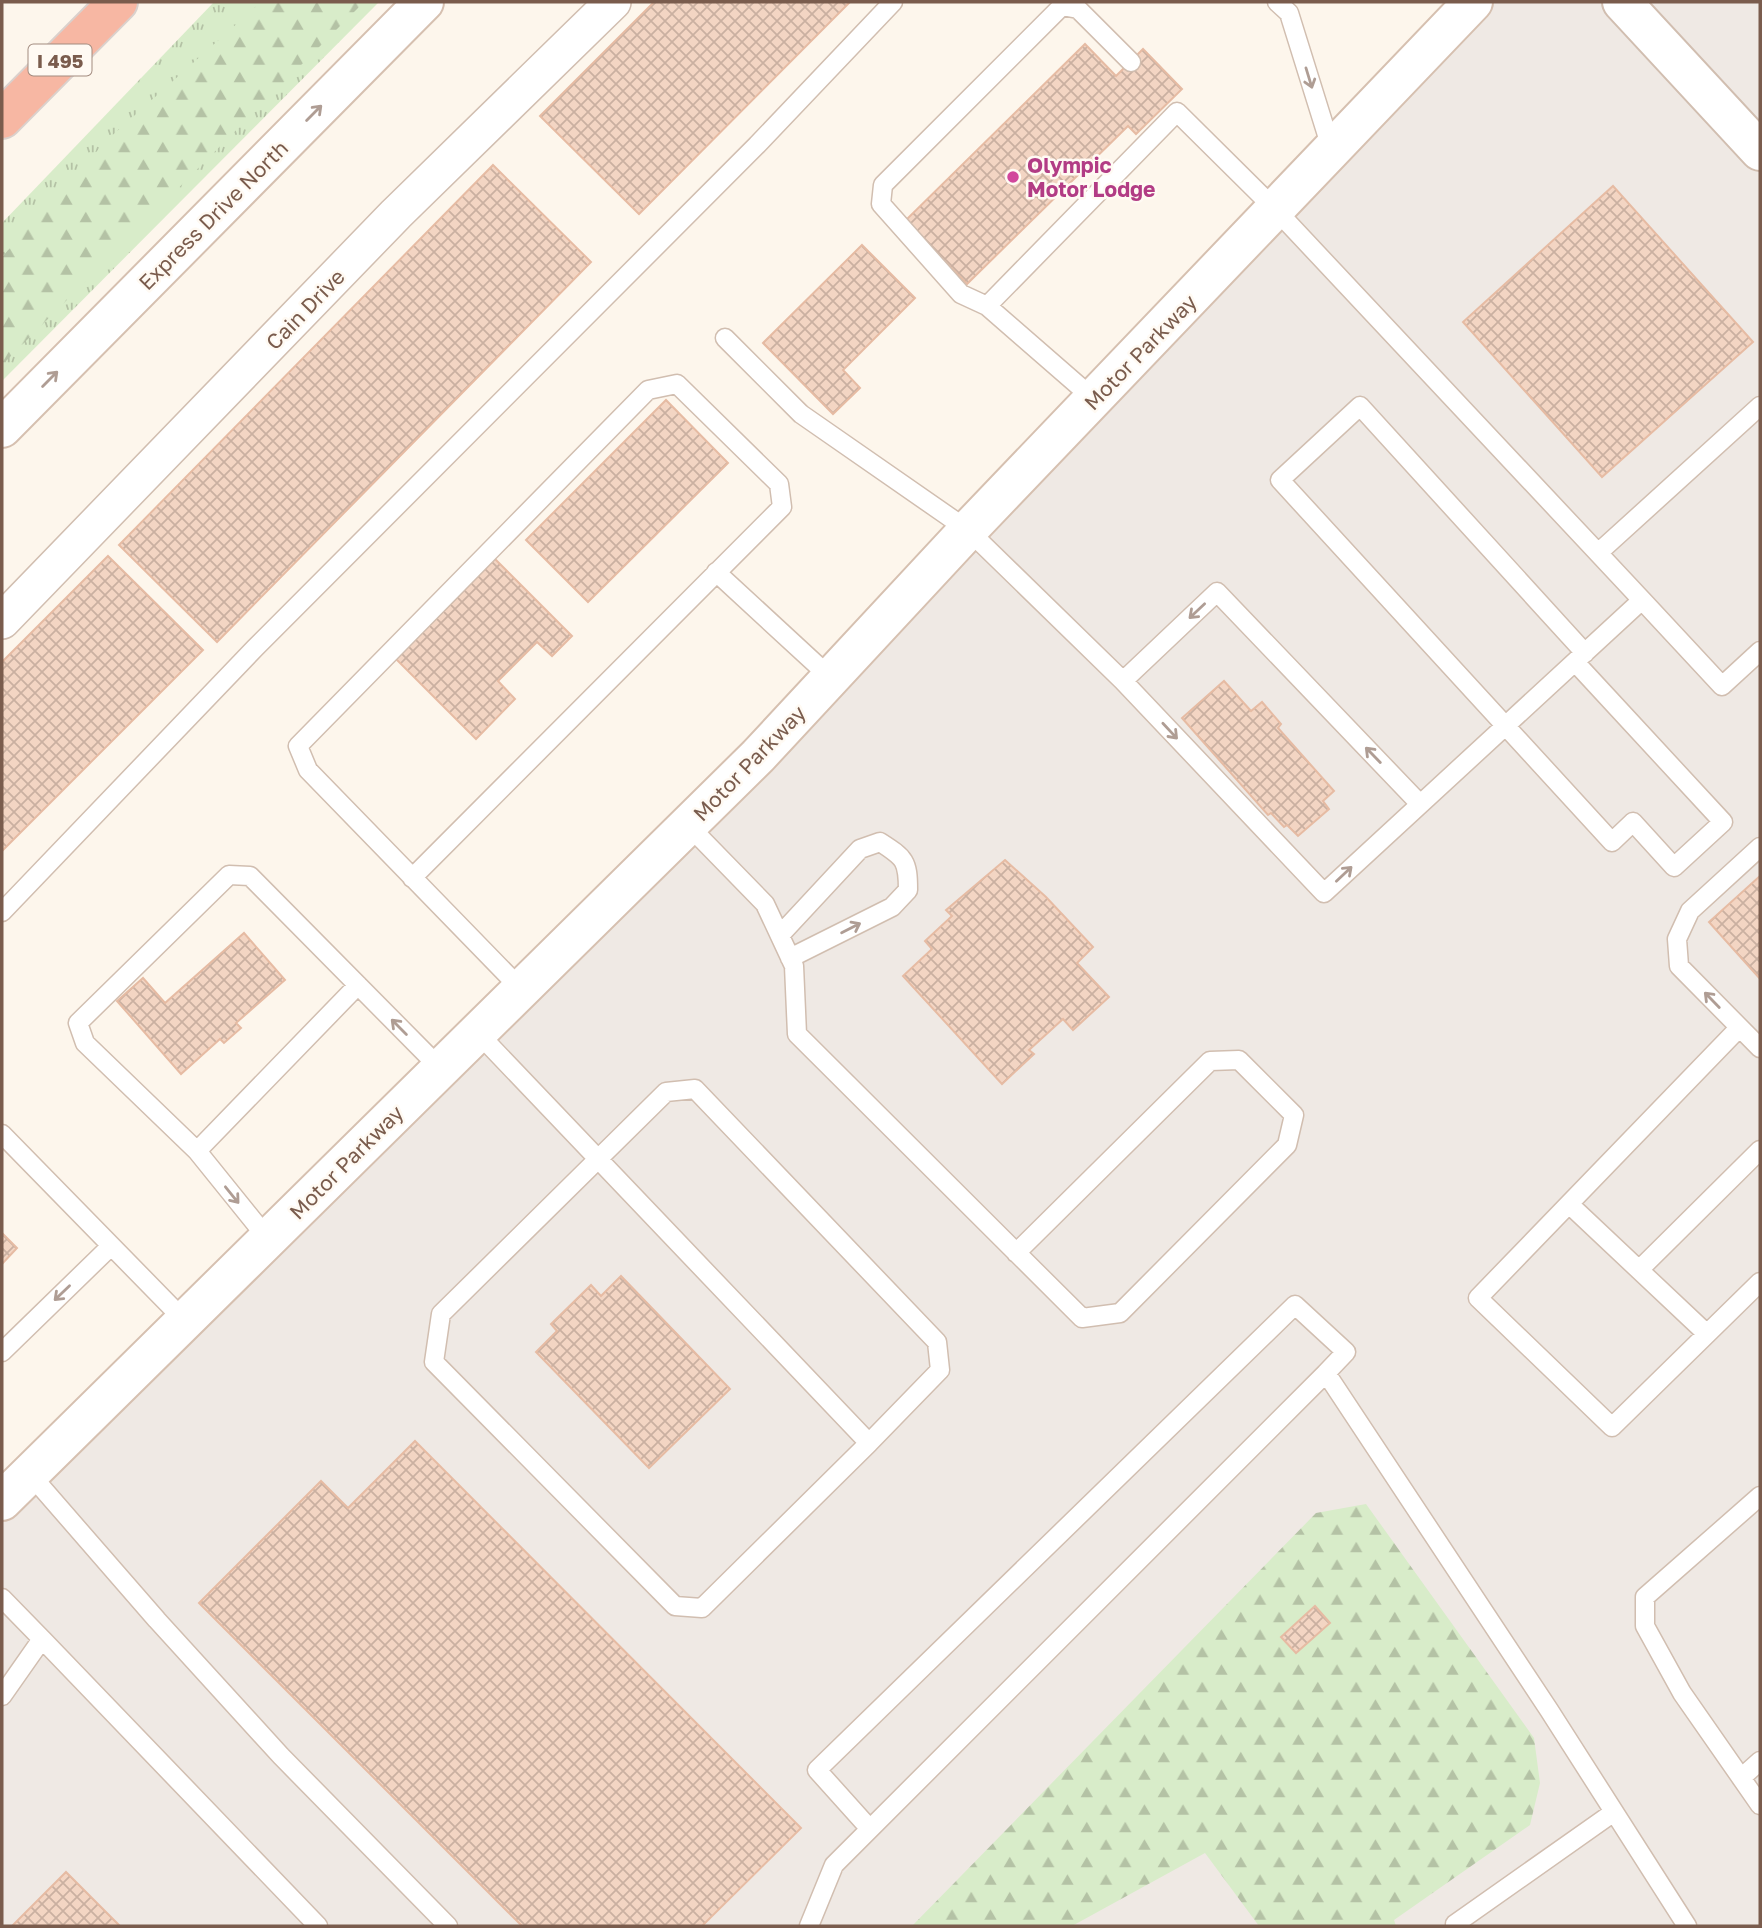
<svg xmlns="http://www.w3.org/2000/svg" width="1762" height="1928" font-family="'Golos Text',sans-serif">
<defs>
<pattern id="grass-tufts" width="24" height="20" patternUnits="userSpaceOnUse" patternTransform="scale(1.75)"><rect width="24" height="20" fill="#d8ecc9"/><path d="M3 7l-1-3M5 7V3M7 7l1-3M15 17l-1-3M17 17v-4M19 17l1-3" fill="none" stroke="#b4c2a5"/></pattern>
<pattern id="forest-firs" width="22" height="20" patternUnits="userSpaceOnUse" patternTransform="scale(1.75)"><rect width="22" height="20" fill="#d8ecc9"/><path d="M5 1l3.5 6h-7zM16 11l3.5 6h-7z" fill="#b4c2a5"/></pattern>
<pattern id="building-cross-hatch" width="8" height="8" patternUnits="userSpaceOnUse" patternTransform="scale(1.75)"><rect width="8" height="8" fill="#f3d5c3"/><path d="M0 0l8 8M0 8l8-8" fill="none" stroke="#cab0a1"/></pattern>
</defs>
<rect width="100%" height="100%" fill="#fdf6ec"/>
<path fill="#efe9e4" d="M1467,2H1760V1926H2V1498Z"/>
<path fill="url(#grass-tufts)" d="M214,2H379L2,381V223Z"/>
<path fill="url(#forest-firs)" d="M261,2H364L2,365V257L106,141Z
M1366,1504L1534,1738L1540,1783L1530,1825L1394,1920L1396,1926H1259L1205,1853L1072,1926H912L1316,1513Z"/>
<path fill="url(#building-cross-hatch)" stroke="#e6bba3" stroke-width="2" d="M654,2H850L639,214L540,116Z
M1085,44L1116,76L1143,49L1182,89L1136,134L1128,126L967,284L905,221Z
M493,165L591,262L217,642L119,545Z
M1613,186L1753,342L1602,477L1463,322Z
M862,245L915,298L843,370L860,388L833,414L763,343Z
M666,400L728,463L588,602L526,540Z
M108,556L203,650L2,851V662Z
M495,559L572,636L552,656L537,642L498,681L515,699L476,739L396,659Z
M1224,681L1251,711L1262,702L1281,724L1278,728L1334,791L1323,801L1329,809L1298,836L1287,825L1284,827L1271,813L1268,815L1182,718Z
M1005,860L1046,897L1093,947L1077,963L1109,997L1073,1030L1063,1019L1029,1050L1034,1054L1002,1084L903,976L932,949L925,941L952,916L946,910Z
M1760,876V979L1709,922Z
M244,933L285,980L236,1023L241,1028L224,1043L220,1039L181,1074L117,1001L143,978L165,1003Z
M2,1233L17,1248L2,1264Z
M621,1276L730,1389L649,1468L536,1352L557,1331L551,1324L591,1285L601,1296Z
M415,1441L801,1828L702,1926H522L199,1603L321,1481L348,1508Z
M1315,1606L1330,1623L1296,1653L1281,1637Z
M66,1872L120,1926H12Z"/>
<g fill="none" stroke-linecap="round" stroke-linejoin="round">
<g stroke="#d1beb0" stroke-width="21">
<path id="service" d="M1277,2L1289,13L1332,151
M987,306L961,294L881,204L883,185L1062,6L1078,9L1131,62
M725,338L801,414L968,530L1123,681L1324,893L1642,600L1598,553
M1095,400L987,306L1177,112L1276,210L1598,553L1760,406
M716,572L831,678
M1642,600L1722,686L1760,651
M1575,662L1723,822L1674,867L1633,822L1612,842L1280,480L1360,406L1585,653
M1123,681L1217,592L1420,804
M688,825L765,904L794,966L797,1034L1082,1318L1120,1313L1287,1145L1294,1115L1239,1060L1210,1061L1016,1253
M1760,847L1690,911L1677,939L1679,966L1760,1048
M412,878L782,507L779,484L677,384L648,390L298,746L308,770L521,989
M2,912L255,648L757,145L893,2
M780,935L860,849L880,842C905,858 908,861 908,890L892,907L790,958
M1739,1028L1478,1298L1612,1427L1760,1282
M477,1032C608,1169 739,1306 869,1443L702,1608L675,1606L434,1362L441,1314L666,1092L695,1089L937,1342L940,1370L869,1443
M2,1134L185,1321
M197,1151L358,985
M1569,1204L1707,1334
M268,1239L197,1151L85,1043L78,1023L229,875L250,876L441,1069
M1639,1270L1760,1150
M2,1352L111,1246
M30,1474L157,1620L281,1756L448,1926
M1760,1496L1645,1597V1626L1682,1693L1760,1805
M2,1598L42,1639L2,1696
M42,1639L318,1926
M1741,1778L1760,1761
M870,1829L817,1770L1295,1305L1346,1352L1326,1373
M809,1926L834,1865L1326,1373L1549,1710L1687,1926
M1457,1926L1455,1924L1614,1812"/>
</g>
<g stroke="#d1beb0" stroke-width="38">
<path id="minor" d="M2,621L396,214L613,2"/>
</g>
<g stroke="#d1beb0" stroke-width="42">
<path id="tertiary" d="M1622,2L1760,151"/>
</g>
<g stroke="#d6c0b0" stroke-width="42">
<path id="secondary" d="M2,428L424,2
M2,1501L758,756L968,530L1473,2"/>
</g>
<g stroke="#dad1cd" stroke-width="42">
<path id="motorway" d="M2,119L118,2"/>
</g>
<use href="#service" stroke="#fff" stroke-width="18"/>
<use href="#minor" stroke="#fff" stroke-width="35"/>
<use href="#tertiary" stroke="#fff" stroke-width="38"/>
<use href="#secondary" stroke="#fff" stroke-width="38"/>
<use href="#motorway" stroke="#f7b7a3" stroke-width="38"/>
</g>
<defs><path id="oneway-shaft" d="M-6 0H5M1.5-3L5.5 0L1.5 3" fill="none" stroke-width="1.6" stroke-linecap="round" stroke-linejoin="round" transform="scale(1.75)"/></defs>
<g stroke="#af9d94">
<use href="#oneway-shaft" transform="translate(1309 78) rotate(73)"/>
<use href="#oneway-shaft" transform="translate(314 113) rotate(-45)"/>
<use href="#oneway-shaft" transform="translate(50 379) rotate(-45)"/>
<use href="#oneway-shaft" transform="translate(1197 611) rotate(137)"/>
<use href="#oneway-shaft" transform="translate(1170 731) rotate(47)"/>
<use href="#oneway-shaft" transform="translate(1373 755) rotate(-134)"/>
<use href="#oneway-shaft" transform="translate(1344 874) rotate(-43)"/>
<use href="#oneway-shaft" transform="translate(851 928) rotate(-27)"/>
<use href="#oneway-shaft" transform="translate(1712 1000) rotate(-134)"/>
<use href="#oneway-shaft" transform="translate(399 1027) rotate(-135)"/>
<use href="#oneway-shaft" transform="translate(232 1195) rotate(51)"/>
<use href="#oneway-shaft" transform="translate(62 1293) rotate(136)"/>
</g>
<circle fill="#d1479c" stroke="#fffaf3" stroke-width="2.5" cx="1013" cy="177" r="7"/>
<g text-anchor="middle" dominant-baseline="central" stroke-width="5" stroke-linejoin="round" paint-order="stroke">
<rect fill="#fffaf3" stroke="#a28b7f" stroke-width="2" x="28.5" y="44.5" width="63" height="31" rx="5"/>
<g font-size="19" font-weight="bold" fill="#7a5c4d">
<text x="60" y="60">I 495</text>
</g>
<g font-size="21" font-weight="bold" fill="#b23c85" stroke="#fffaf3" text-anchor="start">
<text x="1027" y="165">Olympic<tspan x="1027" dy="24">Motor Lodge</tspan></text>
</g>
<g font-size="21" fill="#7a5c4d" stroke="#fffaf3">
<text transform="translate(213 215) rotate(-45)">Express Drive North</text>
<text transform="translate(305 309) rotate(-46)">Cain Drive</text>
<text transform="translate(1140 352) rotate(-46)">Motor Parkway</text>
<text transform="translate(749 763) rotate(-46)">Motor Parkway</text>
<text transform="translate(346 1162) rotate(-45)">Motor Parkway</text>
</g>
</g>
<rect width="1762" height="1928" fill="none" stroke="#7a5c4d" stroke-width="7"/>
</svg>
